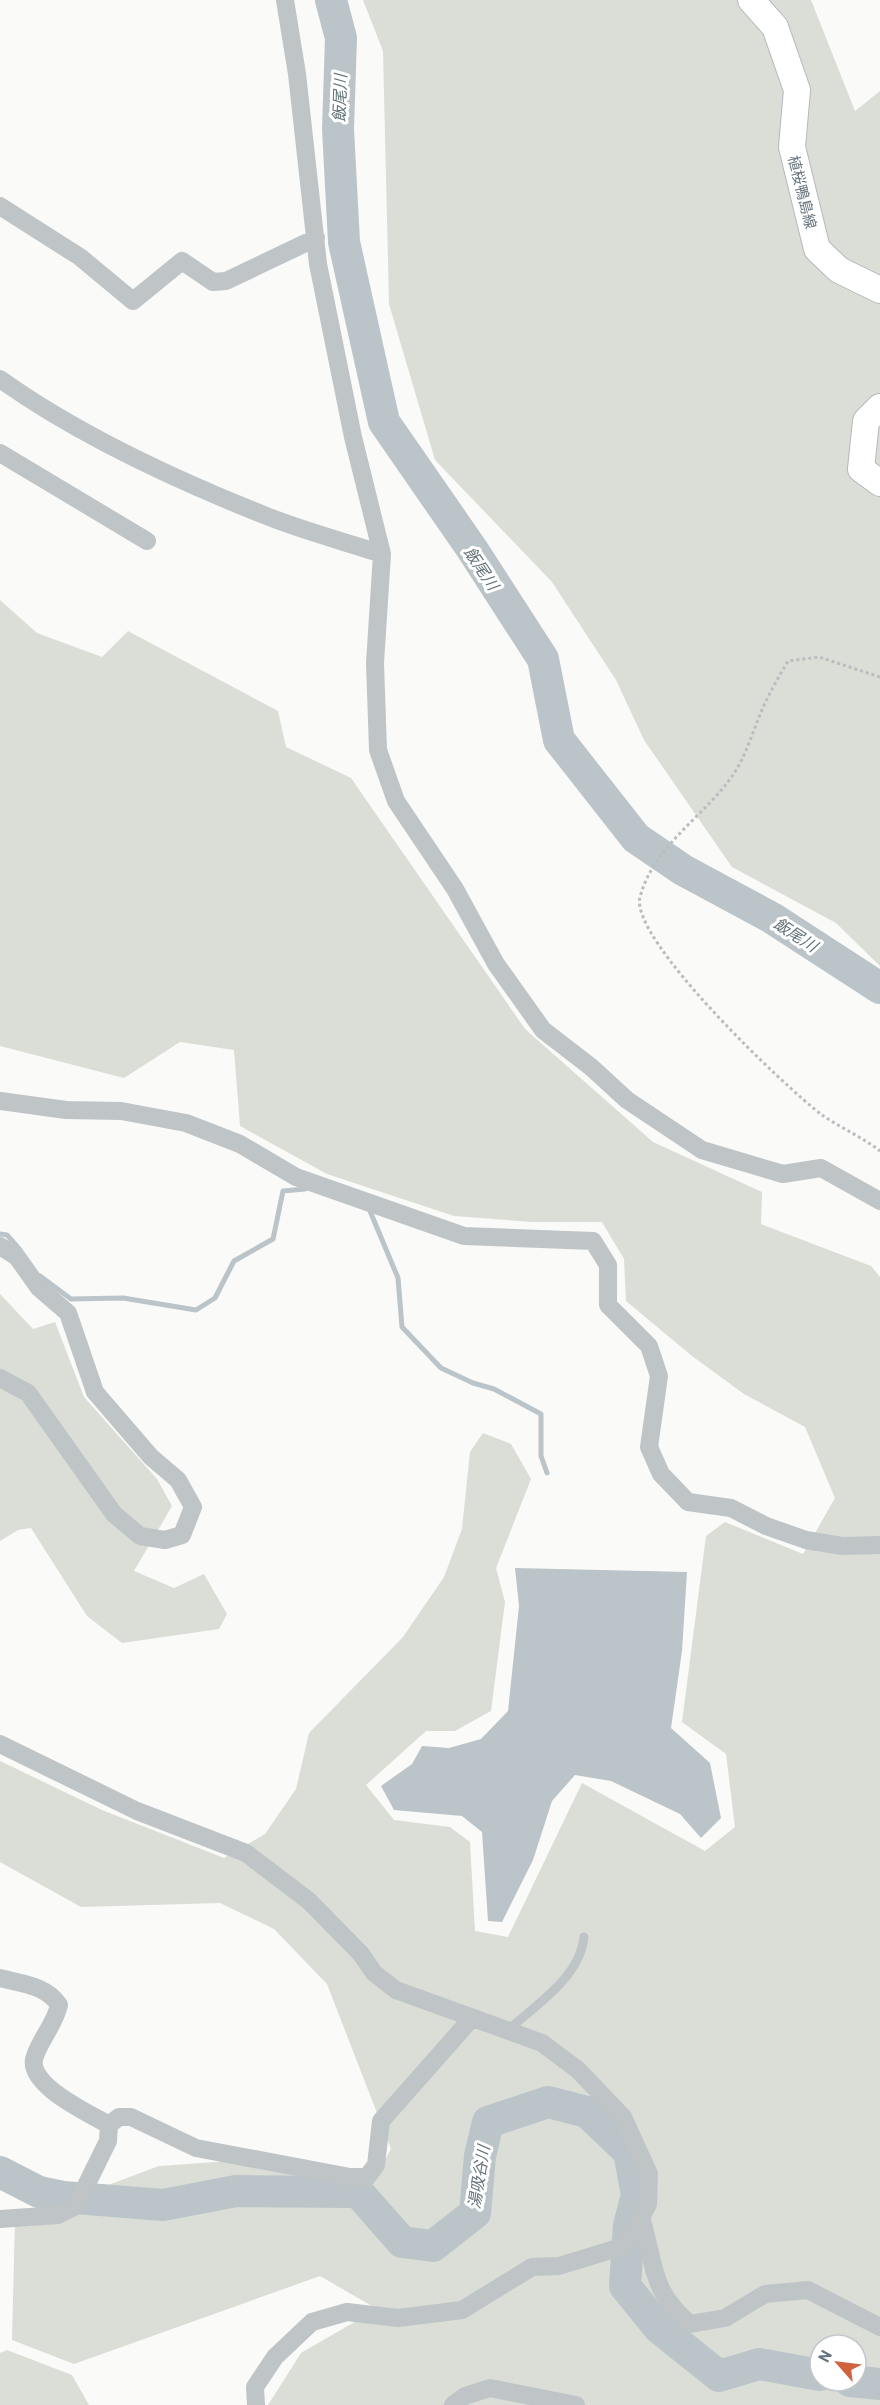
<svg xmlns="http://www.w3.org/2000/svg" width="880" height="2405" font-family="Barlow,'Noto Sans JP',sans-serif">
<rect width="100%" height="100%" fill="#fafaf8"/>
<path fill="#daded7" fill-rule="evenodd" d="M363,0H811L855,111L880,91V966L836,923L732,867L644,740L616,680L552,582L435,460L389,304L383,51Z
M0,600L37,633L102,657L128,631L278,711L286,747L351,778L525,1029L653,1142L762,1192L761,1224L871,1266L880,1277V2405H268L301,2353L377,2309L320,2276L74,2364L12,2340L15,2220L159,2166L261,2159L366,2194L391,2149L327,1984L274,1929L220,1903L81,1907L0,1862V1761L102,1810L224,1858L265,1834L296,1789L309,1733L403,1637L444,1577L462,1529L470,1452L483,1433L511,1444L531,1479L496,1568L505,1602L491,1711L455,1731H426L366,1785L394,1820L450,1827L470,1842L475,1931L508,1937L582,1783L705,1851L735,1827L726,1754L682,1722L706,1536L725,1522L803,1554L835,1498L805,1427L744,1394L692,1356L626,1301L624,1259L602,1222H532L454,1216L327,1174L240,1126L234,1050L180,1042L124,1078L0,1046ZM820,2345H856V2381H820Z
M0,1294L33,1329L55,1322L84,1397L157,1479L172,1506L134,1571L174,1588L204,1574L227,1614L219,1629L122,1643L87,1616L31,1528L18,1530L0,1541Z
M7,2350L72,2375L89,2405H0V2353Z"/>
<path fill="#bbc4c8" d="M515,1568L687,1572L682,1651L671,1728L710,1763L721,1818L701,1838L680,1814L611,1781L575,1775L552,1801L533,1860L502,1922L488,1921L482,1832L462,1816L394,1810L381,1786L412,1764L422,1746L449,1748L481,1739L508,1711L519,1606Z"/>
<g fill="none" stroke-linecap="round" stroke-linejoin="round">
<path stroke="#bbc4c8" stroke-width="5" d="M370,1211L398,1278L402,1327L441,1368L473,1383L494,1389L541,1414V1456L547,1473
M0,1234L7,1235L20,1250
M40,1276L71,1299L123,1298L196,1310L215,1298L234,1261L273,1239L283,1191L305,1189"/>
<path stroke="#bbc4c8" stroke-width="32" d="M331,0L341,38L338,129L344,242L384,422L472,549L543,659L559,740L636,838L683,870L772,918L880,988
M0,2172L39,2192L63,2197L163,2205L236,2191L358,2192L402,2242L433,2246L475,2213L480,2156L488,2122L548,2102L587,2112L629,2152L637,2195L629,2225L625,2286L659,2328L719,2376L759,2364L820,2375
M850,2381L880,2384"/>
<g stroke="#b4b9bd" stroke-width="28">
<path id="secondary" d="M751,0L775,27L797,90L792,147L817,249L839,270L880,290
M880,407L866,421L861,469L880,483"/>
</g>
<path stroke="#babdc0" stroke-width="3" stroke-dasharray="3 3" stroke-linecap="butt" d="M880,677L819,657L788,661C781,673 774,685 768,697C755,722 749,751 733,775C704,817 654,845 640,897C629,939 786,1088 822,1115C841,1128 862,1137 880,1151"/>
<path stroke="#bfc4c7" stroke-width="9" d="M508,2030C536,2005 580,1977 584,1937"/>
<path stroke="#bfc4c7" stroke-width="18" d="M285,0L297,74L318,264L353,437L382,554L375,663L378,750L396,801L455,889L496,964L543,1030L591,1067L627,1100L702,1150L783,1174L821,1168L880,1201
M0,206L80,257L133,301L182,261L213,282L226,281L316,238
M0,379C77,434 176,480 264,515C303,531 343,541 382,554
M0,453L147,541
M0,1101L66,1110L121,1111L186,1123L240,1144L296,1177L464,1236L593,1241L608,1265V1305L649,1346L659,1376L649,1447L661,1474L688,1502L731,1508L766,1526L806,1540L842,1546L880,1545
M0,1246L17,1257L39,1288L68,1313L95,1392L151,1457L178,1480L193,1507L182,1535L165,1540L140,1536L114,1514L28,1393L0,1378
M0,1744L137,1811L246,1853L309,1901L361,1954L374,1973L396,1990L542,2043L578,2070L623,2117L649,2174L648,2204L636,2227L621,2247L559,2266L532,2267L462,2310L398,2318L347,2312L312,2322L275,2357L255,2387L256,2405
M0,1978C22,1984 46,1985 59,2005C55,2024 41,2038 35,2056C24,2084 89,2113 109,2125
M641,2217C655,2263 650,2291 690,2324L725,2318L765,2294L808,2290L880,2327
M0,2219L58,2215L76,2206L108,2141L109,2125L119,2117H131L196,2148L350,2177H367L376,2165L381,2121L472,2018
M453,2405L465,2396L490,2388L576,2405"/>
<use href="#secondary" stroke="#fff" stroke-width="26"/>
</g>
<g text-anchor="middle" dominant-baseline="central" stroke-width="6" stroke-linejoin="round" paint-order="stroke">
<g font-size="15" fill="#67757f" stroke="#fff">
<text transform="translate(803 192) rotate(76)">植桜鴨島線</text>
</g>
<g font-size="16" font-style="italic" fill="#637379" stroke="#fff">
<text transform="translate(339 98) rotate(-88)">飯尾川</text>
<text transform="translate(482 568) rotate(56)">飯尾川</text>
<text transform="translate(796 934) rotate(33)">飯尾川</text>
<text transform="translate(478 2177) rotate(-81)">湯吸谷川</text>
</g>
</g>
<g transform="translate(838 2363) rotate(298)"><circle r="28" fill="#ffffff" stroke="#c2c8cc" stroke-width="1.5"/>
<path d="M0-4.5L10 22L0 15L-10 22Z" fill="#d16240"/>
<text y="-9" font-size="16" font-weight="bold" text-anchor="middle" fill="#67757f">N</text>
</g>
</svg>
